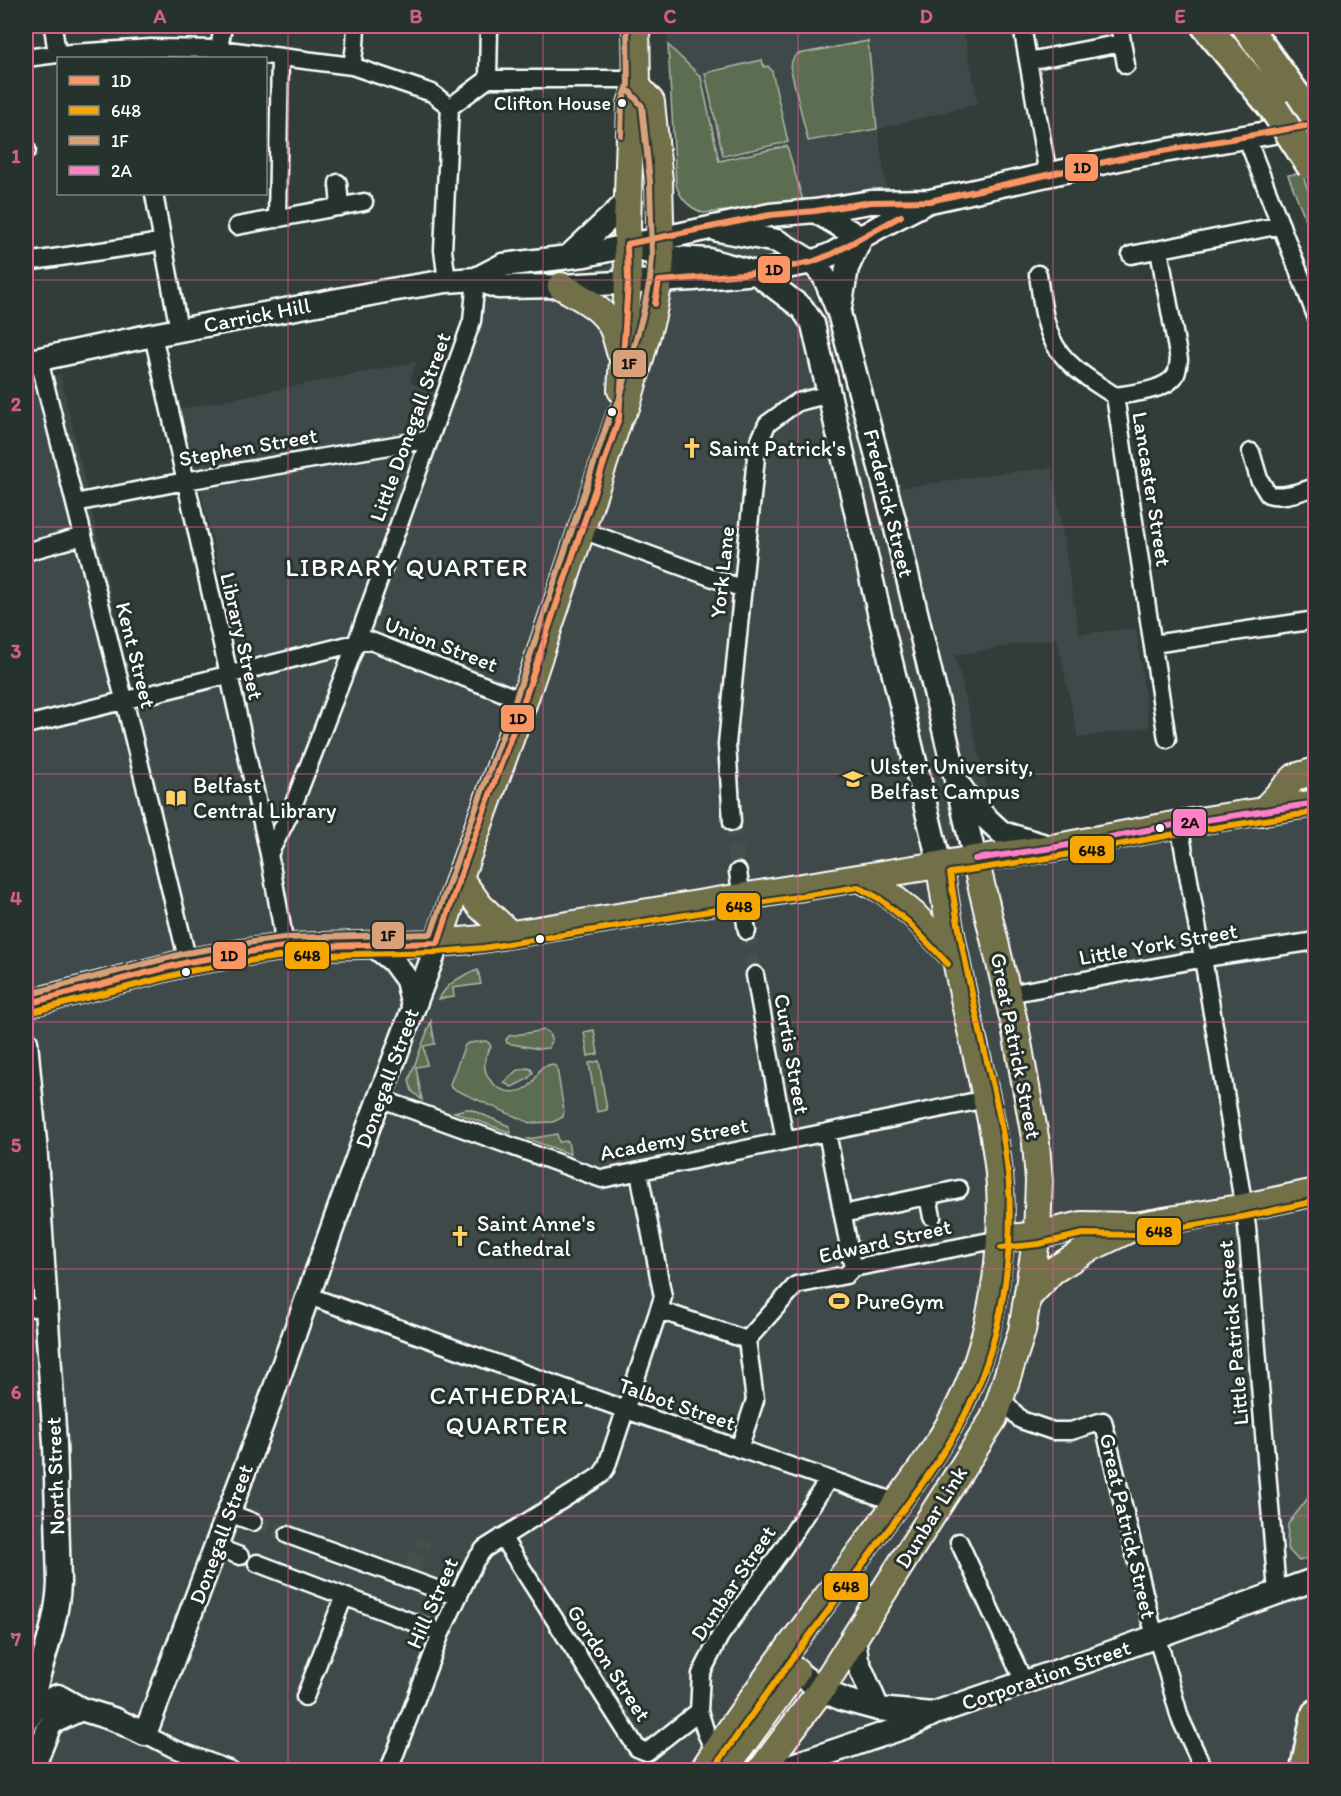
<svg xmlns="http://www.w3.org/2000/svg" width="1341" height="1796" font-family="Itim,sans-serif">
<rect width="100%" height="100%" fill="#323d3a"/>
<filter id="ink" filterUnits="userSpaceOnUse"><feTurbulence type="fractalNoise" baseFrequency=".0167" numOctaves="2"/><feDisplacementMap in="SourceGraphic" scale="12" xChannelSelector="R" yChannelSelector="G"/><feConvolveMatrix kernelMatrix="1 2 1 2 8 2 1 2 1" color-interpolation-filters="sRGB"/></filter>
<g filter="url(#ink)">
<path fill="#40484a" d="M667,26H963L978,103L878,129L887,196L703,213L692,209L685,202L678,193L676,184Z
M799,230L843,409L864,405L886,490L1001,473L1052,468L1079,634L1136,628L1149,727L1078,738L1057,638L955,655L997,828L948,840L951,854L875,866L878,880L1315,808V1770H26V1004L274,956L450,952L601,926L599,910L473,930L266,942L26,991V386L60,374L136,703L246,680L181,409L416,362L410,382L438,394L475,298L653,256Z"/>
<path fill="#5c6e51" stroke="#aeb6a8" stroke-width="1.5" d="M868,41L877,129L808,141L790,66L794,57L798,54Z
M668,45L701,77L719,161L787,146L804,204L703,213C689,207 680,199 676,184Z
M762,60L764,67L768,66L772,71L788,142L723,156L705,73Z
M1302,173L1315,211V243L1288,175Z
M478,970L481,984L453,988L454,997L439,999C447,983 462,975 478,970Z
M431,1021L435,1044L424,1046L427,1065L416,1067L422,1100L412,1091L409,1080Z
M545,1030L549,1033L552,1042L550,1043L549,1048L539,1049L507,1043L506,1040L509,1036Z
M594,1030L598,1054L588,1056L584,1032Z
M486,1041L489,1043L491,1047C489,1050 487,1053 486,1056C478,1079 506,1102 528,1087C535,1082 537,1073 542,1067L552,1064L557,1068L564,1111L563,1117L553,1122L530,1123L451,1088L450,1084L465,1045L469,1043Z
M599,1061L607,1110L597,1112L589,1063Z
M527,1068L531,1069L533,1073L528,1079L512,1087L504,1083L516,1071Z
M466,1109H470L509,1126L511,1133L454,1112Z
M557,1134L559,1142L568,1141L570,1154L528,1139Z
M1315,1489V1555L1299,1561L1287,1548L1288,1524Z"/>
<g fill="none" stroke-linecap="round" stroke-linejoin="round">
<path stroke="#46504e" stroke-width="16" stroke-dasharray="16 8" stroke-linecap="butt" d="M732,822L738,872
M747,931L755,975
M253,1522L288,1535
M412,1569L424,1540"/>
<g stroke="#fff" stroke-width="21">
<path id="street" d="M53,26L57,54
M1022,26L1048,175
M1120,30L1126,65
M219,49L223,26
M26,58L57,54L151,48L219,49L352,66L432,93L450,107L488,79L489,26
M1028,61L1122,43
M352,66L355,46L356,26
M488,79H637
M1246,136L1316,316
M26,150H27
M338,183L340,207
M154,194L179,330
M277,219L280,57
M237,226L364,202
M1131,255L1281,225
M26,262L149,244L162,240
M1038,274C1041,296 1043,319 1052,339C1063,365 1093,381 1115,396L1167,739
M447,281L443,250L450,107
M153,335L269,854L282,927L284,947
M39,360L124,699L188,962
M1115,396C1132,393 1167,391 1176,374C1178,370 1178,364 1179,360L1159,250
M1251,452L1259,479L1268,494C1283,499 1301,491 1316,487
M75,503L185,481L430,439
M582,530L743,589
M26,552L83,536
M1153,644L1316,620
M26,725L368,640L524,701
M732,822L727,744L757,447L767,424L789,408L798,402L830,394
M1179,824L1203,958L1247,1227L1277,1592
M269,854L291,811L357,641L445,396L472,321L476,279
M738,872L747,931
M755,975L785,1141
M1008,994L1211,957L1316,941
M379,1098L602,1179L986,1099
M827,1132L853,1268
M928,1196L932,1217
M843,1214L959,1189
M309,1296L626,1410L884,1498L896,1504
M26,1307L46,1309
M659,1310L747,1340
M1001,1398L1021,1420L1053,1431H1071L1103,1421L1151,1622L1162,1654L1180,1718L1204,1770
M739,1449L755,1400L747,1340L796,1285L846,1275L853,1268L1000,1239
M229,1513L253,1522
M288,1535L458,1597
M502,1537L637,1748L647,1752L699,1711
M959,1542L1024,1682
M216,1547L240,1556
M257,1563L441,1633
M305,1697L344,1596
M145,1734L172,1748L231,1770
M715,1752L706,1733L699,1711L701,1674L720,1636L784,1547L828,1480
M389,1770L441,1633L475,1561L484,1549L592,1481L601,1475L606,1468L663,1297L639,1172"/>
</g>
<g stroke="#fff" stroke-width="27">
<path id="secondary" d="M815,211L861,238
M718,230L777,241L812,262L824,276L839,313L894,520L975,859
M646,251L661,257L709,260L756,273L802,308L813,324L882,625L940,866
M569,256L628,201
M476,279L498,287L561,286L693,279L756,273L812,262L832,254L879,227L925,203
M839,313L847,268L861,238
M26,362L153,335L391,290L447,281L476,279L503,265L585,255L770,215L815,211L871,202L930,201L1123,158L1302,127
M961,788L974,807L1002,833L1052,848
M373,945L393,961L407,980L413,1006
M26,1042L35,1142L55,1443L59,1583C57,1630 37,1670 29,1715
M854,1639L857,1660L878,1709
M783,1661L821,1690L845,1700L878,1709L932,1714L1093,1659L1316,1579
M26,1723C32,1708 44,1701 58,1696L81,1709L116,1720L145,1734L262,1424L367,1131L438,943
M32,1770L49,1727L53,1722L81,1709
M778,1770L911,1725L931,1715"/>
</g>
<g stroke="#fff" stroke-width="30">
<path id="primary" d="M561,286C580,297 604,308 613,329C616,336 618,345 620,352
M621,390L628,282L627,225L631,104L637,86L636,26
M1262,812L1295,777L1316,771
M859,878L885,891L914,915L955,958
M460,879L480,906L510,934
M438,943L461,874L524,701L619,418L627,405L652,316L659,281L661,257L659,181L651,102L637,86
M26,1004L188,962L254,951L284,947L438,943L482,939L975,859L1052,848L1179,824L1316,803
M1000,1239L1037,1235L1082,1225L1135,1226L1245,1207L1316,1192
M1028,1297L1052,1271L1086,1250L1132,1228
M703,1770C754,1692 812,1618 867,1543C900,1498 941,1447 964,1396C992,1333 1004,1254 1000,1186C997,1139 985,1093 975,1048C961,987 948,927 940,866
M724,1770L796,1671
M761,1770L821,1690L994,1418L1022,1331L1037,1235L1039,1181L1036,1143L1015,1026L975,859"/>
</g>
<g stroke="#fff" stroke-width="33">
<path id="highway" d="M1206,26L1274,109
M1246,26L1316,123
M1307,1770L1306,1764L1316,1714"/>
</g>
<use href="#street" stroke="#26332d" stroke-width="16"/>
<use href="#secondary" stroke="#26332d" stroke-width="22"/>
<use href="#primary" stroke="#716f4a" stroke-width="26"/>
<use href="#highway" stroke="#716f4a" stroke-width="28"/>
<g stroke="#fff" stroke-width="33" stroke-linecap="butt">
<path id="highway-bridge" d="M1274,109L1312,167"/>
</g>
<use href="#highway-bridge" stroke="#716f4a" stroke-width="28"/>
<g stroke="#26332d" stroke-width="10">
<path id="bus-1" d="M655,304L659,281L756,273L812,262L832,254L901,216
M438,943L461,874L524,701L619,418L628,282L627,244L770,215L815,211L871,202L930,201L1123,158L1316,124
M26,1004L188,962L254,951L284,947L438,943"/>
</g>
<g stroke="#26332d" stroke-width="10">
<path id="bus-2" d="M28,1013L190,971L255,960L285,956L438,952L483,948L858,887L880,899L908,922L948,964
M1001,1248L1039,1244L1083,1234L1137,1235L1247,1216L1316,1201
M713,1770C764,1695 820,1622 874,1549C909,1501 948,1454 972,1400C1002,1334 1013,1258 1009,1186C1006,1139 995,1094 984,1049C971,991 958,932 950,873L1054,857L1181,833L1316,812"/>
</g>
<g stroke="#26332d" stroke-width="10">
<path id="bus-3" d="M621,135L622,103L628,85L627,26
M26,995L186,953L253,942L284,938L431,934L453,871L516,698L610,415L619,401L643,314L650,280L652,257L650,182L642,106L630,92"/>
</g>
<g stroke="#26332d" stroke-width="10">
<path id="bus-4" d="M975,859L1052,848L1179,824L1316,803"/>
</g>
<use href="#bus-1" stroke="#fb9564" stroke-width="6"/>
<use href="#bus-2" stroke="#f7a600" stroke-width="6"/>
<use href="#bus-3" stroke="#d9a179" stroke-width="6"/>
<use href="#bus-4" stroke="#ff80c5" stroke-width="6"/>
</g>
</g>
<path fill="none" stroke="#d45d8c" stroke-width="1.5" stroke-opacity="0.55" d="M288,26V1770M543,26V1770M798,26V1770M1053,26V1770M26,280H1316M26,527H1316M26,774H1316M26,1022H1316M26,1269H1316M26,1516H1316"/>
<defs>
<g id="church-bare" transform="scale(1.62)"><path d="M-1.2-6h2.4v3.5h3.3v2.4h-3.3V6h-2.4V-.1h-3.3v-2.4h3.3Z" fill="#ffd166" stroke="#26332d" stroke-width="2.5" paint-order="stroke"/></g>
<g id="university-bare" transform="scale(1.62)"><path d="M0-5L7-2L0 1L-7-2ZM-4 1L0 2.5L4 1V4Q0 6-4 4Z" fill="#ffd166" stroke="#26332d" stroke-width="2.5" paint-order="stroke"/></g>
<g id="library-bare" transform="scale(1.62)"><path d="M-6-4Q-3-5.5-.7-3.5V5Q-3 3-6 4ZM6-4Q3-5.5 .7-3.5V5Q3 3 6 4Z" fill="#ffd166" stroke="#26332d" stroke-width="2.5" paint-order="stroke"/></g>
<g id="stadium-bare" transform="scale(1.62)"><path d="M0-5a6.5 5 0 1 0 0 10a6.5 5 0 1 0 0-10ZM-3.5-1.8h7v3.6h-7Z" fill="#ffd166" stroke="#26332d" stroke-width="2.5" paint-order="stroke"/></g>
</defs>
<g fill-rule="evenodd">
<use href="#church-bare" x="692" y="448"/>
<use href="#university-bare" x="853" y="779"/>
<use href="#library-bare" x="176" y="798"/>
<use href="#church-bare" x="460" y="1236"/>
<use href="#stadium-bare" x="839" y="1301"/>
</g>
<g fill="#fff" stroke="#26332d" stroke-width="2">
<circle cx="622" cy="103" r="5"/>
<circle cx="612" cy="412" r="5"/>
<circle cx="1160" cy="828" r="5"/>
<circle cx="540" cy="939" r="5"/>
<circle cx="186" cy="972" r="5"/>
</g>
<g text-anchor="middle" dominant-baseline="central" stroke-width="6" stroke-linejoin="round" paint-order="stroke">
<g font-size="20" fill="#fff" stroke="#26332d" text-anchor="end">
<text x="611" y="103">Clifton House</text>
</g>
<g font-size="22" fill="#fff" stroke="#26332d">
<text transform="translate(257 315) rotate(-11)">Carrick Hill</text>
<text transform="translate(410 427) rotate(-70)">Little Donegall Street</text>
<text transform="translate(248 447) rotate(-10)">Stephen Street</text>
<text transform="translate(1152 489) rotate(81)">Lancaster Street</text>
<text transform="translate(889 503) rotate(76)">Frederick Street</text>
<text transform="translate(722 572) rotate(-84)">York Lane</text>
<text transform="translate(242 636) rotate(77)">Library Street</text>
<text transform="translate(441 644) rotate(21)">Union Street</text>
<text transform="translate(136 655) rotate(76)">Kent Street</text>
<text transform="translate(1158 944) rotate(-10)">Little York Street</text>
<text transform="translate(1016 1046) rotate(79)">Great Patrick Street</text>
<text transform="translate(792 1054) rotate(80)">Curtis Street</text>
<text transform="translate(387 1078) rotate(-70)">Donegall Street</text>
<text transform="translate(674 1139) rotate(-11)">Academy Street</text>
<text transform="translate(885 1241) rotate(-13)">Edward Street</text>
<text transform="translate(1233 1333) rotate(-95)">Little Patrick Street</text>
<text transform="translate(677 1404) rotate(19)">Talbot Street</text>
<text transform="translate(55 1476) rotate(-92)">North Street</text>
<text transform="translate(931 1517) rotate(-58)">Dunbar Link</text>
<text transform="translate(1128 1526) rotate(77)">Great Patrick Street</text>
<text transform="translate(221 1534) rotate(-70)">Donegall Street</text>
<text transform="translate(733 1583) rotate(-56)">Dunbar Street</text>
<text transform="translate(432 1603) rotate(-66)">Hill Street</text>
<text transform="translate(609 1663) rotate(57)">Gordon Street</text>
<text transform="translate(1046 1675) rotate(-19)">Corporation Street</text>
</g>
<g font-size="22" fill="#fff" stroke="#26332d" text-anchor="start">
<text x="709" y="448">Saint Patrick's</text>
<text x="870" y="766">Ulster University,<tspan x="870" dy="25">Belfast Campus</tspan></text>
<text x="193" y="785">Belfast<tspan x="193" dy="25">Central Library</tspan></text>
<text x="477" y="1223">Saint Anne's<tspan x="477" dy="25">Cathedral</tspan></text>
<text x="856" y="1301">PureGym</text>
</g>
<g font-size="26" letter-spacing="1.5" fill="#fff" stroke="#26332d">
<text x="407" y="567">LIBRARY QUARTER</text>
<text x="507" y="1395">CATHEDRAL<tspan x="507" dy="30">QUARTER</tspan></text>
</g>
</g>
<g stroke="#26332d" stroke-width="2">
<rect x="1064" y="153" width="35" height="29" rx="6" fill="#fb9564"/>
<rect x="757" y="255" width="34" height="29" rx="6" fill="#fb9564"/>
<rect x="612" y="349" width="35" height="29" rx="6" fill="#d9a179"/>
<rect x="500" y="704" width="35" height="29" rx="6" fill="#fb9564"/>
<rect x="1172" y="808" width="35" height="29" rx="6" fill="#ff80c5"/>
<rect x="1069" y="835" width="46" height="29" rx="6" fill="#f7a600"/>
<rect x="716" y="892" width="45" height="29" rx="6" fill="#f7a600"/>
<rect x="371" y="921" width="34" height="29" rx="6" fill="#d9a179"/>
<rect x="212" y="941" width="35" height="29" rx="6" fill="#fb9564"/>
<rect x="284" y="941" width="46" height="29" rx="6" fill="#f7a600"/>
<rect x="1136" y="1217" width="46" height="29" rx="6" fill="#f7a600"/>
<rect x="823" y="1572" width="46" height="29" rx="6" fill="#f7a600"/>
</g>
<g font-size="16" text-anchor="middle" font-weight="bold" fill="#111">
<text x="1082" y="173">1D</text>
<text x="774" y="275">1D</text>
<text x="629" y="369">1F</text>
<text x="518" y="724">1D</text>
<text x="1190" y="828">2A</text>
<text x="1092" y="856">648</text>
<text x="739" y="912">648</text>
<text x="388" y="941">1F</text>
<text x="229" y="961">1D</text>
<text x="307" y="961">648</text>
<text x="1159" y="1237">648</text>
<text x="846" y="1592">648</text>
</g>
<rect width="1341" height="1796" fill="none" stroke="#26332d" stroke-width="66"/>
<rect x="57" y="57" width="210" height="138" fill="#26332d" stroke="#7d8581" stroke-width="1.5"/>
<rect x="69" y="76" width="30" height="9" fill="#fb9564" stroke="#7d8581" stroke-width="1.5"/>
<text x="111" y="87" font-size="18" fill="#ffffff">1D</text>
<rect x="69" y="106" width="30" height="9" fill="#f7a600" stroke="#7d8581" stroke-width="1.5"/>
<text x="111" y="117" font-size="18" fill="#ffffff">648</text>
<rect x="69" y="136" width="30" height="9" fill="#d9a179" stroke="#7d8581" stroke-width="1.5"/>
<text x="111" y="147" font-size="18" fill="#ffffff">1F</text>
<rect x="69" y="166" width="30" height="9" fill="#ff80c5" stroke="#7d8581" stroke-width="1.5"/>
<text x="111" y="177" font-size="18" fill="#ffffff">2A</text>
<rect x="33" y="33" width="1275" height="1730" fill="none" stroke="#d45d8c" stroke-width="2"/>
<g font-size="20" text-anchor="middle" font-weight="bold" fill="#d45d8c">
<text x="160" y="23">A</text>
<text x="416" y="23">B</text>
<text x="670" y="23">C</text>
<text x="926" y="23">D</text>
<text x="1180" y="23">E</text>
<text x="16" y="163">1</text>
<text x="16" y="411">2</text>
<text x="16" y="658">3</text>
<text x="16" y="905">4</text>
<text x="16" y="1152">5</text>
<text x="16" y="1399">6</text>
<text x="16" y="1646">7</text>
</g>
</svg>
